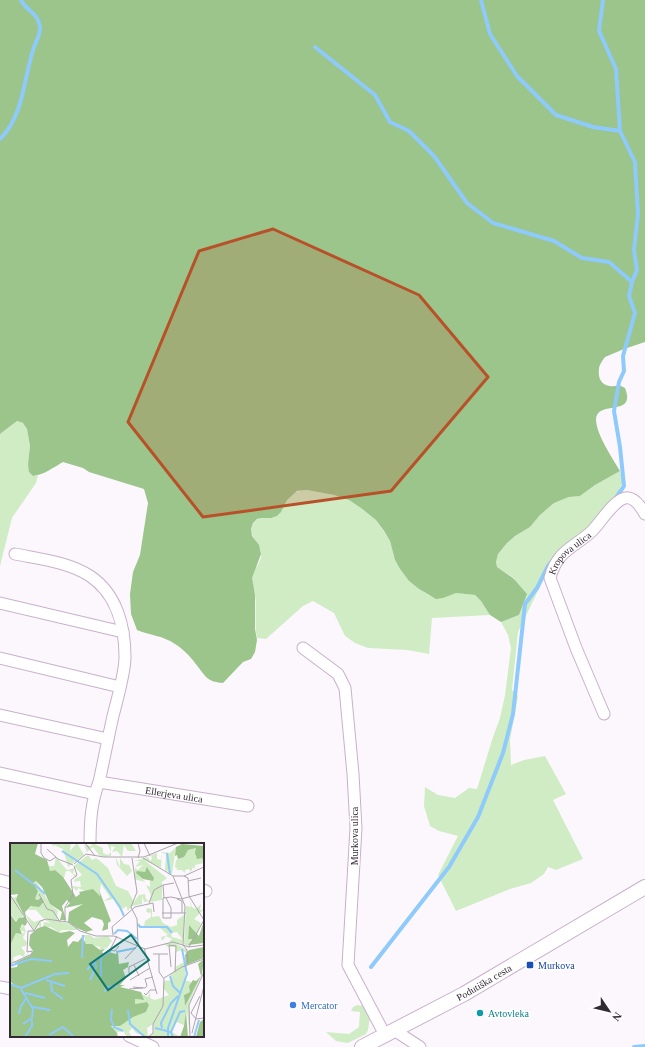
<svg xmlns="http://www.w3.org/2000/svg" width="645" height="1047" font-family="Georgia,serif">
<rect width="100%" height="100%" fill="#fcf7fd"/>
<path fill="#d0ecc5" d="M17,421L23,423L27,429L30,446L28,464L33,476H38L36,483L12,518L0,566V434Z
M620,471L623,482L614,499L596,521L552,562L518,632L512,690L518,696L510,740L511,765L524,760L545,756L566,794L553,800L583,859L556,870L548,867L544,874L531,883L510,889L456,911L438,875L458,836L439,831L430,826L424,806L425,787L438,795L455,798L469,788L477,789L493,737L500,718L505,695L511,648L508,635L501,622L519,615L523,604L514,578L497,567L496,562L498,554L507,543L515,536L530,527L540,515L554,503L569,497L580,496L595,485Z
M307,490L334,495L349,500L361,508L376,520L390,541L395,560L400,569L409,581L419,589L430,596L456,593L475,595L481,601L490,615L432,618L429,654L407,650L368,648L355,643L345,636L334,613L313,601L303,606L266,639L257,638C254,623 257,609 255,594C254,589 251,582 252,576C254,568 262,562 261,554C261,543 248,537 252,526C257,514 268,520 276,516C281,514 281,511 283,506C288,495 295,491 307,490Z
M357,1005L364,1006L370,1017L368,1030L366,1034L348,1043L336,1041L326,1032L349,1034L359,1027L360,1012L351,1011L353,1007Z"/>
<path fill="#9bc58a" d="M0,0H645V342L624,349L605,357C603,360 599,365 599,369C597,383 607,389 619,385L625,388C637,418 596,399 596,420C597,436 612,457 620,471L595,485L580,496L569,497L554,503L540,515L530,527L515,536L507,543L498,554L496,562L497,567L513,578L527,594L519,615L501,622L490,615L481,601L475,595L456,593L443,598L436,599L419,589L409,581L400,569L395,560L390,541L384,531L376,520L361,508L349,500L334,495L307,490L297,491L287,500L281,512L277,516L271,518H262L257,519L253,523L251,529L252,536L259,545L261,554L252,578L255,595V629L257,640L255,652L251,659L243,662L223,683C206,682 205,675 195,663C190,656 182,648 175,644C164,636 149,635 137,630L131,614L130,594L133,572L140,555L148,503L144,489L89,472L83,468L63,462C54,467 44,475 33,476L29,472L28,464L30,446L27,429L23,423L17,421L0,434Z"/>
<g fill="none" stroke-linecap="round" stroke-linejoin="round">
<path stroke="#8ecafb" stroke-width="4" d="M481,0L490,34L517,76L556,115L593,127L620,131
M603,0L599,31L616,69L620,131L635,162L638,214L634,250L637,270L632,282L629,296L635,313L623,356L624,371L619,382L614,411L620,447L624,486L615,499
M315,47L375,95L390,122L409,131L434,156L467,203L493,223L554,241L582,258L609,262L632,282
M0,139C23,117 24,79 33,50C35,43 41,34 40,27C38,12 27,12 21,0
M371,967L449,867L478,817L503,753L513,714L525,604L537,588L548,566L552,561
M634,1047L645,1046"/>
<g stroke="#c9b0cd" stroke-width="13">
<g id="minor">
<path d="M15,554C40,559 69,562 90,576C117,594 125,627 125,657C125,673 117,700 113,716C108,738 104,760 99,782C91,802 90,823 90,844"/>
<path d="M0,603L123,632"/>
<path d="M303,648L338,674L345,688L353,774L356,828L348,965L385,1035"/>
<path d="M0,658L120,687"/>
<path id="s1" d="M604,714L576,648L550,578C552,570 555,563 561,556C570,546 583,540 592,531C601,522 613,501 625,498C634,496 641,507 645,514"/>
<path d="M0,715L108,739"/>
<path d="M0,773L95,794"/>
<path id="s2" d="M99,782L248,806"/>
<path d="M0,880L11,883"/>
<path d="M203,890L206,891"/>
<path d="M0,987L11,989"/>
<path d="M394,1030L420,1047"/>
<path d="M129,1036L153,1047"/>
</g>
</g>
<g stroke="#c9b0cd" stroke-width="16">
<g id="tertiary">
<path id="s3" d="M362,1047L464,994L645,887"/>
</g>
</g>
<use href="#minor" stroke="#fff" stroke-width="11"/>
<use href="#tertiary" stroke="#fff" stroke-width="14"/>
</g>
<path fill="#b85129" fill-opacity="0.2" stroke="#b85129" stroke-width="3" stroke-linejoin="round" d="M273,229L419,295L488,377L391,491L203,517L128,422L199,251Z"/>
<rect fill="#1a4fb4" stroke="#fff" stroke-width="1.5" x="526" y="961" width="8" height="8" rx="2"/>
<circle fill="#3f7fe0" stroke="#fff" stroke-width="1.5" cx="293" cy="1005" r="4"/>
<circle fill="#0f9aa8" stroke="#fff" stroke-width="1.5" cx="480" cy="1013" r="4"/>
<g text-anchor="middle" dominant-baseline="central" stroke-width="3" stroke-linejoin="round" paint-order="stroke">
<g font-size="10" fill="#332935" stroke="#fff">
<text stroke="none"><textPath href="#s1" startOffset="179">Kropova ulica</textPath></text>
<text stroke="none"><textPath href="#s2" startOffset="76">Ellerjeva ulica</textPath></text>
<text transform="translate(354 836) rotate(-90)">Murkova ulica</text>
<text stroke="none"><textPath href="#s3" startOffset="138">Podutiška cesta</textPath></text>
</g>
<g font-size="10" fill="#164399" stroke="#fff" text-anchor="start">
<text x="538" y="965">Murkova</text>
</g>
<g font-size="10" fill="#366cbe" stroke="#fff" text-anchor="start">
<text x="301" y="1005">Mercator</text>
</g>
<g font-size="10" fill="#0d838f" stroke="#fff" text-anchor="start">
<text x="488" y="1013">Avtovleka</text>
</g>
</g>
<g transform="translate(10 843)">
<rect width="194" height="194" fill="#fcf7fd"/>
<path d="M42,0H50L54,4L51,0H61L60,8L67,0L74,12L58,24L53,6L44,2L43,4ZM82,0L93,5V10L98,12L101,9L97,0H121L126,8H118L114,2L112,14L107,8L102,9L105,4L101,3V13L96,14L89,12L83,4L77,9L74,2L82,3ZM166,4L162,31L155,27L156,11L152,10L151,25L134,17L157,35L152,39V57L140,59L141,52L136,42L140,44V38L144,35L138,25L135,29H126L135,39L124,36L125,25L128,27L133,22L125,24L130,18H124L138,14L140,18L142,16L141,12L147,10V16L151,17L152,9L160,10ZM187,5L186,14L193,15L194,20L185,22V26L183,24L181,29L179,26L175,27V30L172,27H165L168,26L165,24L166,17L173,14L178,7ZM78,12L82,17L86,15L90,18L98,25L106,43L118,48L124,59L129,52L135,51L136,56L139,58L134,59L132,53V61L122,63L118,68L116,63L113,66L110,63L112,70L103,56L94,58L100,54L91,41L89,53L83,46L77,49L68,45L67,48L61,43L71,44L70,38L64,39L65,36L72,32L64,23ZM105,13L110,24V15L114,21L119,22L122,28L117,33L107,22ZM46,14L57,27L65,25L63,30L67,33L66,35L60,28H56L54,35L45,27L40,28L37,17L39,23H44ZM26,38L40,61L48,68L47,73L50,77L46,73L48,78L52,79L33,75L26,67H18L23,62L35,61L31,53L28,57L25,56L28,48L23,40ZM0,52L2,55L8,53L6,57L13,73L6,78L0,70ZM179,55L182,64L186,66L191,61L190,67L194,66L184,76L191,80L187,91L179,82L178,95L184,96L179,103L175,102L174,101L176,63L181,64ZM137,65L142,66V74L149,73L153,80L161,84L167,82V77L175,71L173,97L167,89L161,90L162,94L173,97L172,101L159,99L162,96L156,93L152,98L151,94L158,92L150,85L127,84V80L134,84L135,78L141,74V70L136,69ZM15,71L24,79L33,76L30,77L28,81L32,77L35,76L58,80L68,87H51L50,90L41,84H33L34,79L41,80L35,77L31,79V85L28,81L24,88ZM13,81L16,88L13,95L17,99L16,103L11,104L15,109L14,113L22,109L14,114L10,112L6,113L3,115L4,119L0,120V98L8,88L12,91L15,89L10,87ZM72,92H80L84,95L98,93L102,98L97,105L90,107V104L74,100L75,95ZM158,100H165L177,107V111L172,107L166,109L165,124L176,118L175,137L181,139L180,149L174,152L175,163L194,127L179,160L180,194L177,168L174,182L166,179L162,189L170,194H139L144,189L143,181L137,185L138,194L126,190L122,185L119,189L122,194H117L113,188L107,189L109,194H107V190L101,184L110,183L122,174L136,169L139,162L137,159L125,161V156L132,157L131,151L138,154L140,148V155L145,157L159,152L153,145L154,138L162,137L160,132L172,124L165,128L166,111L160,113L166,111V101V104H158L154,101Z" fill="#d0ecc5"/>
<path d="M0,0H28L25,11L37,17L40,28L45,27L53,34L66,54L70,51L69,49L83,46L90,53L89,47L101,78L98,80V86L92,88L94,81L92,77L82,74L74,80L83,87L76,89L67,85L58,79L59,69L73,61L55,65L60,60L57,57L52,63L56,77H50L52,69L40,61L32,44L26,38L23,40L28,48L25,56L28,57L31,54L34,59L29,64L21,63L15,69L17,80L15,83L12,81L10,86L12,91L6,90L0,102V71L6,79L9,75L15,74L6,57L8,51L0,52ZM172,1L194,3V18L192,15L187,16L185,10L186,5L178,7L174,14L168,16L167,12L165,13L166,4ZM137,24L144,35L143,38L133,36L126,30L127,28L135,29ZM194,78V100L178,102L183,96H178L179,82L189,93ZM35,83L50,90L60,88L65,90L57,97L58,104L63,98L68,99L72,94L76,101H82L90,107L95,106L92,109L95,112L99,109L106,111L108,109L109,121L119,119L118,124L113,127L116,135L110,142H115L110,144L131,149L134,157L125,156V161L137,159L139,162L136,169L123,174L110,183H101L107,190V194H0V142H4L0,138V125L7,124L8,121L4,120L21,112L23,108L19,102L20,92L28,85ZM194,104V115L176,122L175,112L179,107ZM194,116L192,131L175,163L174,152L180,149L179,143L183,137L186,138L191,133L188,121ZM176,169L178,194H170L174,183ZM194,176V194H186L190,179Z" fill="#9bc58a"/>
<path fill="none" stroke="#8ecafb" stroke-width="2" d="M52,8L87,31L110,64L114,73M157,10L160,31M5,27L23,41M24,41L35,51M128,81L130,84H157L162,90M104,91L108,87L117,88L127,96M106,109L126,105M72,115L73,92M0,123L21,116L42,118M77,127L86,117L101,108M91,133V114M160,133L163,143L170,150M36,137L55,143M80,137L86,124L85,118M41,140L42,148L53,156M0,141L11,145L45,131L59,130M11,146L23,166L22,175L13,181M94,149L98,144L107,143M15,150L35,155M23,164L40,167M102,166L101,176L104,184L113,188M118,167L120,181L135,194M9,171L11,163L17,154M145,185L161,189M152,185L151,180L161,160L168,153M39,192L53,184L64,194M15,194L22,183V177M158,194V185L177,131L172,106M163,194L161,189L170,169L175,168M184,194L189,177"/>
<path fill="none" stroke="#aca5ad" stroke-width="1" d="M31,0V10L34,15L40,18L46,14M75,0L85,13M128,0L130,8L128,15M134,0L140,13M37,6L48,16L63,22M122,15L127,49L121,64L127,76L128,102M133,15L163,33H174L194,24M64,21L76,11L94,14H134L168,0M163,33L175,63L173,102L177,107L178,121M174,33L178,35L179,53L194,77M178,38L191,35M29,51L37,66L43,68L50,79M0,52L24,88M154,55L153,42L164,40M156,55L161,65V75H153V55L161,54L171,56L194,50M167,56L172,58V70M139,60L144,47L153,42M152,70H176M55,79V64L63,52L61,37L67,32L64,23M24,88L30,78L36,76L58,79L70,88L86,93H104L135,106L163,99L179,104L194,102M103,92L102,84L125,64L143,60L144,69M107,93L100,107L105,108L109,103M159,102L166,103L165,129M159,102L161,124M179,104L194,77M134,105L147,151M143,111H158M149,111V129M115,116L128,102M0,121L22,111V108L17,109L18,88H24M124,122L129,133M119,130V124L135,116M154,135L172,124L194,116M120,137L140,125M123,144L135,145L137,143L135,136L143,134M119,146L133,145M134,150L136,152L140,147H146M190,153L181,170L186,176L194,175M182,190L194,143M138,194L143,190V181L153,163L154,136L149,129M180,194L179,162L194,129"/>
<path fill="#0f766e" fill-opacity="0.15" stroke="#0f766e" stroke-width="2" d="M121,92L139,117L98,147L80,121Z"/>
<rect width="194" height="194" fill="none" stroke="#332935" stroke-width="2"/>
</g>
<g transform="translate(609 1011) rotate(125)" stroke="#ffffff" stroke-width="3" paint-order="stroke">
<path d="M0-3L7 15L0 10L-7 15Z" fill="#332935"/>
<text y="-6" font-size="11" font-weight="bold" text-anchor="middle" fill="#332935">N</text>
</g>
</svg>
